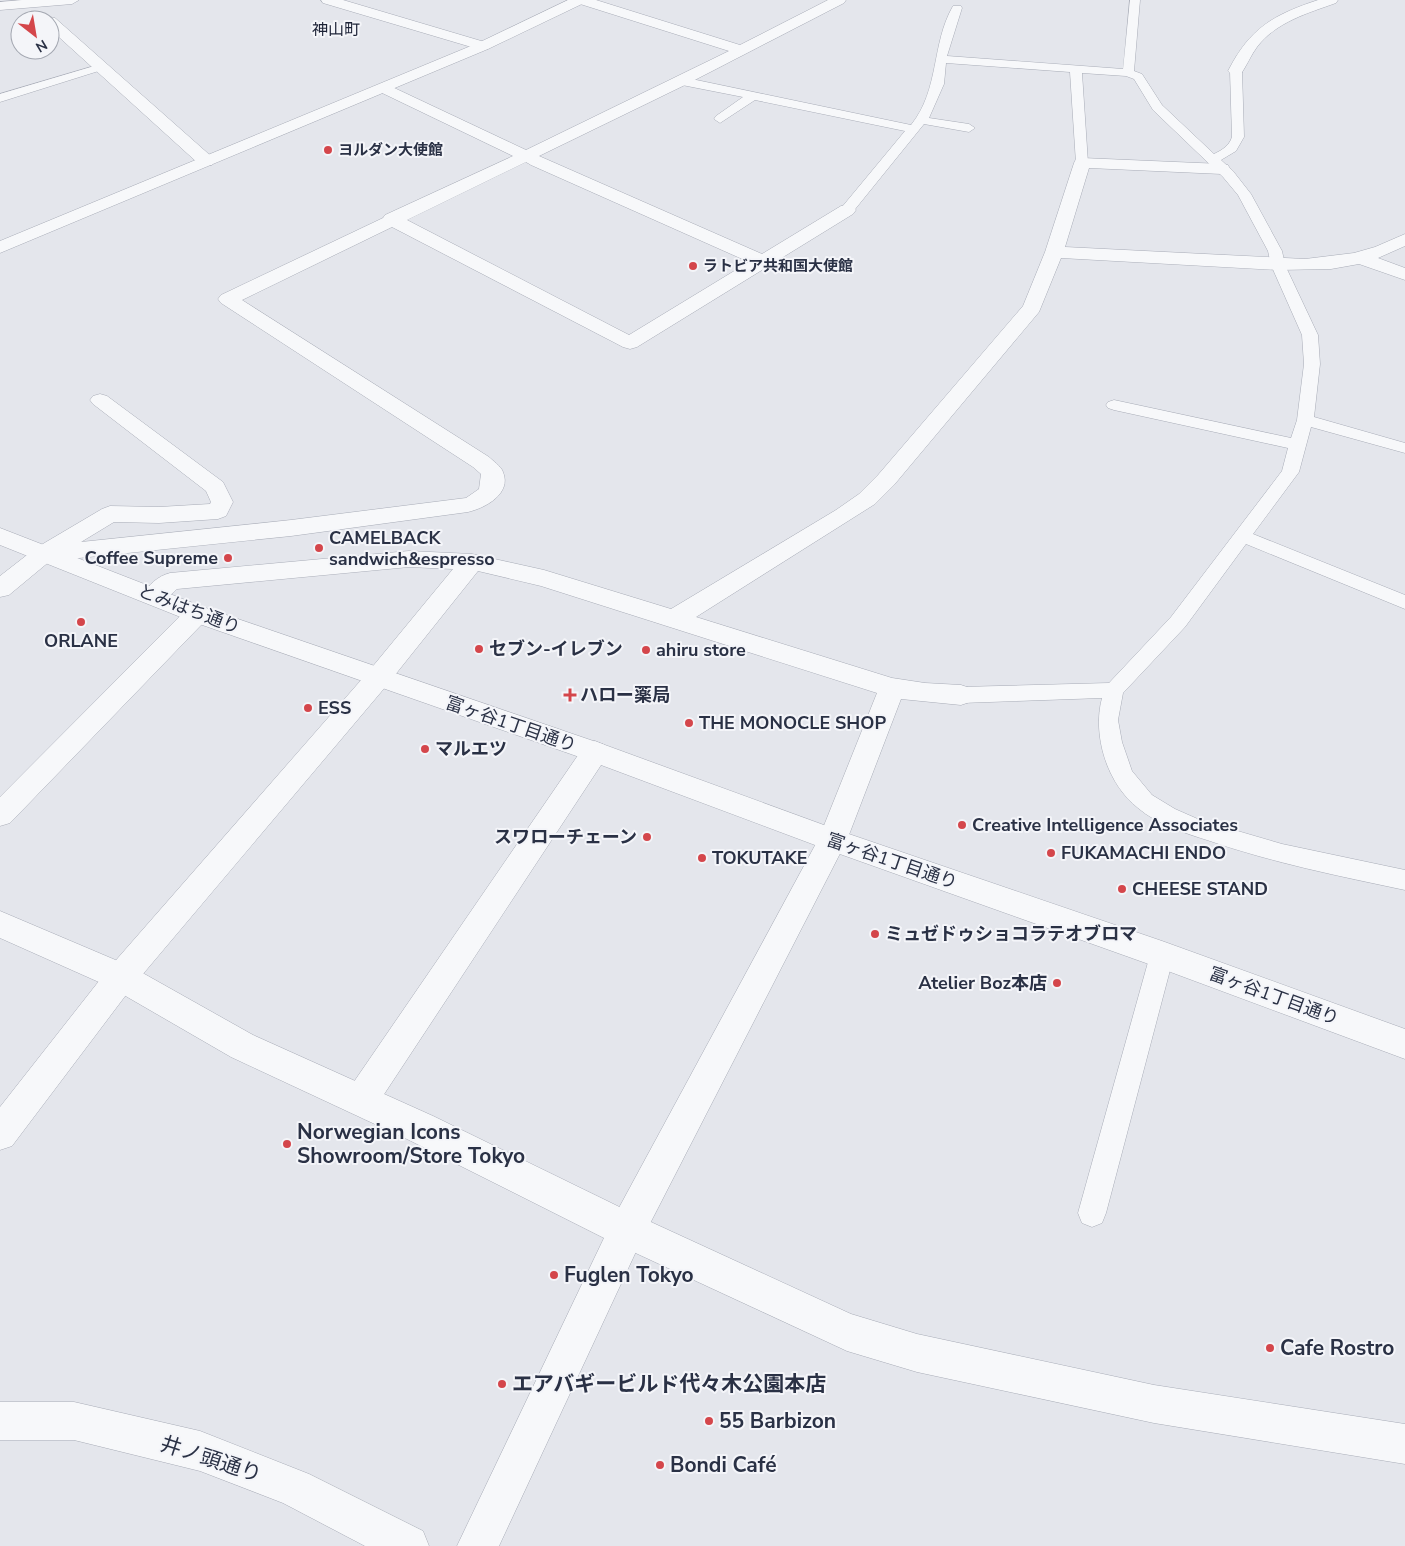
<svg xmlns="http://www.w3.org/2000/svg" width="1405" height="1546" font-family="'Nunito Sans','Noto Sans JP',sans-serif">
<rect width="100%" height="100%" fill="#e4e6ec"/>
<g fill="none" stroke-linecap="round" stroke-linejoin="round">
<g stroke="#a8acb7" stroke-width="1">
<path id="service" d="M1130,0H1140L1134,71L1142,74L1162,105L1214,154C1222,150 1229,146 1232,137L1230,71L1236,67L1242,71L1244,137L1236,151L1221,160L1233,171L1251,194L1282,251L1285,265L1318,335L1320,364L1314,417L1405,443V453L1311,427L1299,472L1253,534L1405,595V609L1246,544L1185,627L1123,693L1118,720L1122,742L1132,771L1152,795L1175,809L1200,820L1282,844L1405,870V890C1339,876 1274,863 1210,841C1185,833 1158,825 1138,808C1107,784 1092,735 1102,698L961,703L954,700L951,695L954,690L961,687L1109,683L1171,617L1282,471L1288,448L1114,410L1108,408L1106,405L1108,402L1114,400L1291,438L1297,420L1304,364L1302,335L1271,265L1268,251L1238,195L1223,177L1153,110L1134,79L1126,76L1082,73L1088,163L1082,167L1076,163L1070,72L946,63L944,84L929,118L969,124L975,128L969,132L924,124L852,213H842L840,210L842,207L905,131L755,100L720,123L714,119L716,116L743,97L682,85L676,81L682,77L911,125C940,89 931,44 953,6H961L962,8L947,56L1123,69Z
M101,64L105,65L107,67L105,69L0,102V94Z
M1162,945L1170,948L1174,955L1106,1213L1102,1223L1092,1227L1082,1223L1078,1213L1150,955L1154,948Z"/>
</g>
<g stroke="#a8acb7" stroke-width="1">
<path id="pedestrian" d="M0,911L132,967L253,1035L433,1116L640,1217L851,1314L917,1334L1154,1385L1405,1424V1464L1154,1423L917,1372L847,1351L614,1243L409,1140L231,1057L110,987L0,938Z"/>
</g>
<g stroke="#a8acb7" stroke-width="1">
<path id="minor" d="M22,0H79L72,4L0,10V2Z
M321,0H343L488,43L490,46L488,49H478L323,3Z
M575,0H596L740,45L828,0H846L844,3L687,84L539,156L762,254L841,206L847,205L853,206L856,210L853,214L637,347L630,349L623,347L392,227L242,300L489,457C493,461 501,466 503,472C512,494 485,508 468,512L291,536L50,561L9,595L0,597V576L36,548L102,509L110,506L159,507L210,504L211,502L206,491L93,404L90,400L93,396L100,394L107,396L223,482L233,502L226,516L218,519L159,523L114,522L81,542L291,520L466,498L479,489L481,474L473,467L221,303L218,299L221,295L383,218L385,215L513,156L378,91L375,88L378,85H388L526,150L729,51L577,3ZM526,162L531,165L749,262L629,335L407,220Z
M1318,0H1338L1336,3C1308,13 1276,22 1257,47C1251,55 1247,65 1241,74H1231L1228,71C1250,28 1273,15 1318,0Z
M50,17L55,18L212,157L214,161L212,165H200L50,29V20H44Z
M1082,158L1222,164L1228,165L1230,169L1228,173L1222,174L1089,168L1065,247L1305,259L1354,253L1375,247L1405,234V246L1378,258L1405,268V280L1359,264L1331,269L1278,270L1061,258L1039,312L894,485L875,504L696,617L892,678L925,683L961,685L970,688L974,695L970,702L961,705L901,699L847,840L640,1243L499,1546H457L614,1217L819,838L877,693L541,586L478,571L387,685L132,987L12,1146L0,1150V1107L110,967L369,671L453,569L409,567L177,589C166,599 160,606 145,602L142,596C148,585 158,576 170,573L409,551L472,554L544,570L671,609L836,510L859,494L878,475L1023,306L1045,252L1074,163L1076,159Z
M197,605L206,608L209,614L206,620L10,823L0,826V797L188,608Z
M595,741L605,745L609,752L605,759L373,1111L361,1116L349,1111L344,1100L349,1089L585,745Z"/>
</g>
<g stroke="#a8acb7" stroke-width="1">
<path id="tertiary" d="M568,0H586L584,3L488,49L0,253V241L478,43Z
M0,528L206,608L605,745L843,832L1162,941L1405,1029V1059L1157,967L823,848L585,759L188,620L0,545Z
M0,1402H74L200,1431L309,1474L423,1531L429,1546H365L283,1503L200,1471L74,1440H0Z"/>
</g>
<use href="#service" fill="#f7f8fa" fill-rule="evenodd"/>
<use href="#pedestrian" fill="#f7f8fa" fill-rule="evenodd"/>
<use href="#minor" fill="#f7f8fa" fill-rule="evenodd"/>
<use href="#tertiary" fill="#f7f8fa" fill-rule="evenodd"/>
</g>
<g fill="#d4464b" stroke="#f4f5f9" stroke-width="2">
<circle cx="328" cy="150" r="5"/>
<circle cx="693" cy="266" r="5"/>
<circle cx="319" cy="548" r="5"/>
<circle cx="228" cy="558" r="5"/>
<circle cx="81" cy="622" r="5"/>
<circle cx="479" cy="649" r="5"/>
<circle cx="646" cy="650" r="5"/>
<path d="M567.5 687.5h5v5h5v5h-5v5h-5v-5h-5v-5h5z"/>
<circle cx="308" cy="708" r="5"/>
<circle cx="689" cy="723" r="5"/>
<circle cx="425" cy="749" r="5"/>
<circle cx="962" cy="825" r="5"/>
<circle cx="647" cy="837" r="5"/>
<circle cx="1051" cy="853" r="5"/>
<circle cx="702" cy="858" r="5"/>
<circle cx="1122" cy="889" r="5"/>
<circle cx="875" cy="934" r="5"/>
<circle cx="1057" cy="983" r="5"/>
<circle cx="287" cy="1144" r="5"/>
<circle cx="554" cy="1275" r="5"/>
<circle cx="1270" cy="1348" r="5"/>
<circle cx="502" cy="1384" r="5"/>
<circle cx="709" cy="1421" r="5"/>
<circle cx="660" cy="1465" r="5"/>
</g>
<g text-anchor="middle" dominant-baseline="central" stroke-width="4" stroke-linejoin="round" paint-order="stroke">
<g font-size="15" font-weight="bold" fill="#2a3145" stroke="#f4f5f9" text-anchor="start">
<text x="338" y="150">ヨルダン大使館</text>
<text x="703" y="266">ラトビア共和国大使館</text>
</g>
<g font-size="16" fill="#1c2236" stroke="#f4f5f9">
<text x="336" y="30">神山町</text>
</g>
<g font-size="18" font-weight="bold" fill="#2a3145" stroke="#f4f5f9" text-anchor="start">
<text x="329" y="538">CAMELBACK<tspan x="329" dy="21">sandwich&amp;espresso</tspan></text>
<text x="218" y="558" text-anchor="end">Coffee Supreme</text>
<text x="81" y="641" text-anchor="middle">ORLANE</text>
<text x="489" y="649">セブン-イレブン</text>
<text x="656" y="650">ahiru store</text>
<text x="580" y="695">ハロー薬局</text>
<text x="318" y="708">ESS</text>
<text x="699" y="723">THE MONOCLE SHOP</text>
<text x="435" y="749">マルエツ</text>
<text x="972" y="825">Creative Intelligence Associates</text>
<text x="637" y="837" text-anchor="end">スワローチェーン</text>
<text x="1061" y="853">FUKAMACHI ENDO</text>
<text x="712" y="858">TOKUTAKE</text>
<text x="1132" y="889">CHEESE STAND</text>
<text x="885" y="934">ミュゼドゥショコラテオブロマ</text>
<text x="1047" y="983" text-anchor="end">Atelier Boz本店</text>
</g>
<g font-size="18" fill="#2a3145" stroke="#f4f5f9">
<text transform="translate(189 609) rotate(21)">とみはち通り</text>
<text transform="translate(511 724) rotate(19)">富ヶ谷1丁目通り</text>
<text transform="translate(892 861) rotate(19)">富ヶ谷1丁目通り</text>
<text transform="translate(1274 996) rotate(20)">富ヶ谷1丁目通り</text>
</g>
<g font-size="21" font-weight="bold" fill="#2a3145" stroke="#f4f5f9" text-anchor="start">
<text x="297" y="1132">Norwegian Icons<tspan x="297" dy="24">Showroom/Store Tokyo</tspan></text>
<text x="564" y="1275">Fuglen Tokyo</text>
<text x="1280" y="1348">Cafe Rostro</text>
<text x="512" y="1384">エアバギービルド代々木公園本店</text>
<text x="719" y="1421">55 Barbizon</text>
<text x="670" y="1465">Bondi Café</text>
</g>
<g font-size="21" fill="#2a3145" stroke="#f4f5f9">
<text transform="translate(211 1459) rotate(18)">井ノ頭通り</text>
</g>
</g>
<g transform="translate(35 35) rotate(149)"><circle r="24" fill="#f4f5f9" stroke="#a3a7b1"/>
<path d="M0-4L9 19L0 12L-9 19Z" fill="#d4464b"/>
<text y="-8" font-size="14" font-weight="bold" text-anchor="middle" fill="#2a3145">N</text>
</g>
</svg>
